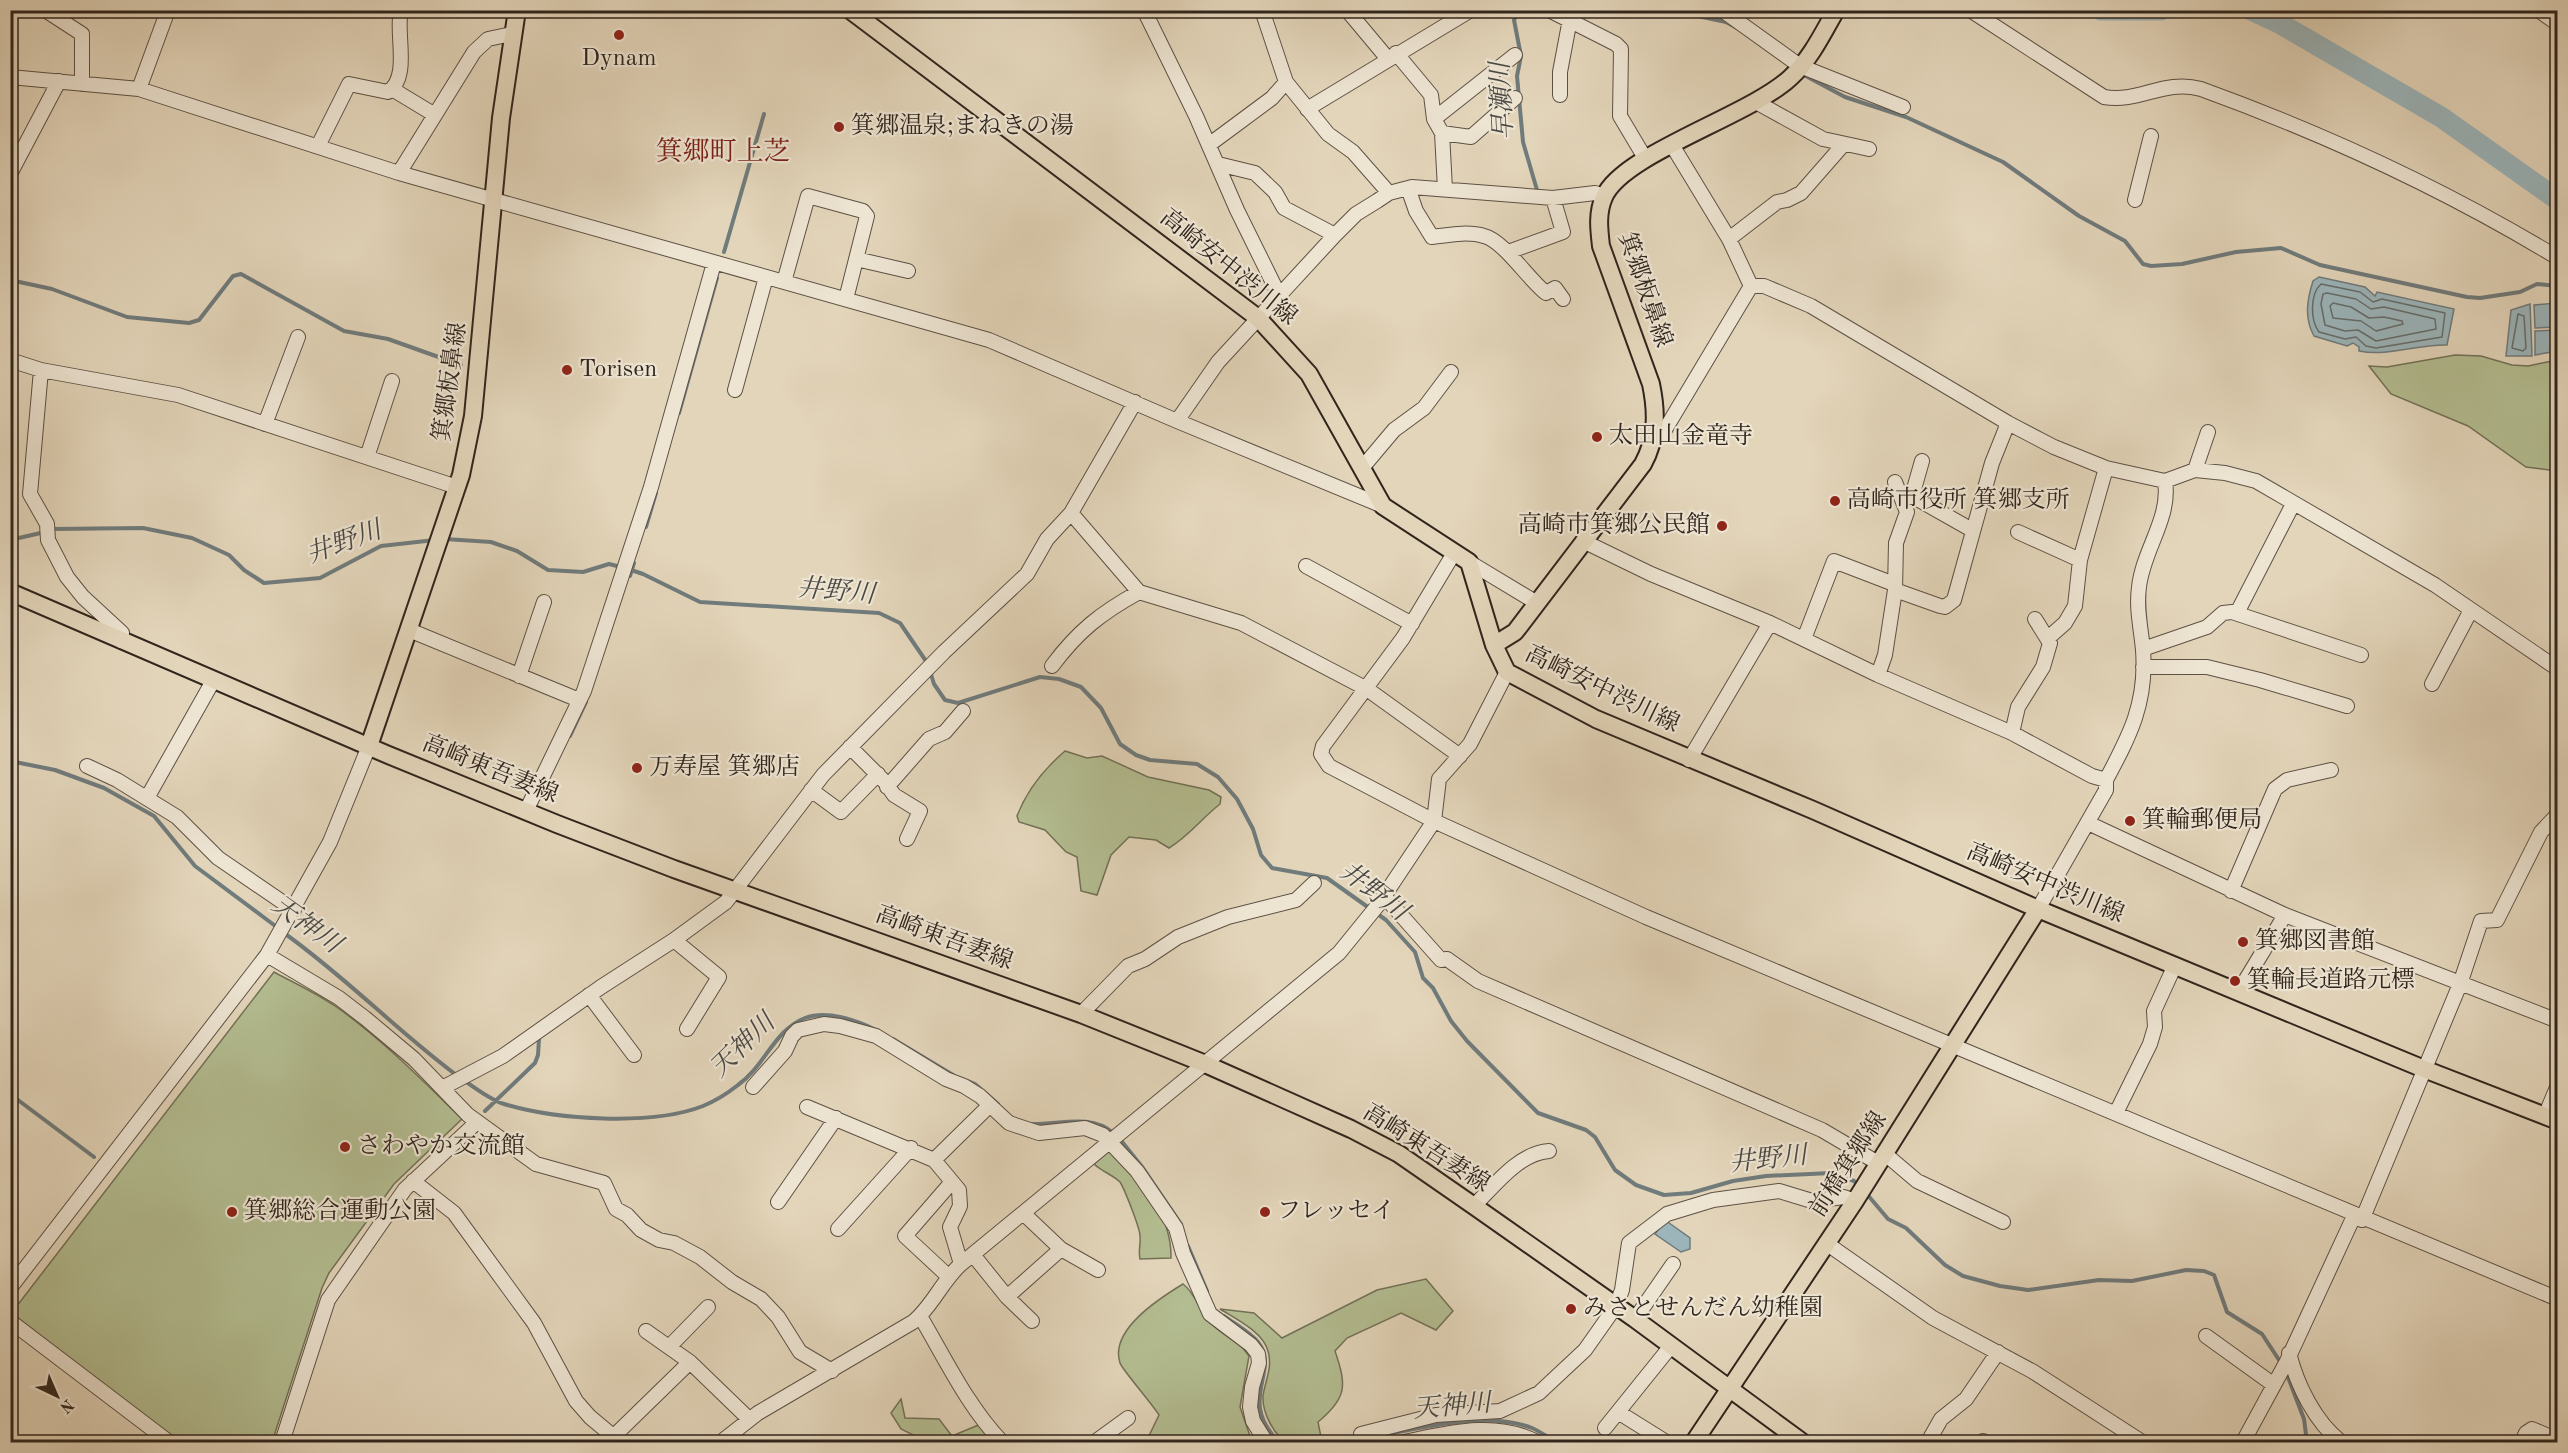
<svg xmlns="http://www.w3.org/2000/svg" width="2568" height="1453" font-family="'Old Standard TT','Noto Serif JP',serif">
<rect width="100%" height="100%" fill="#e3d5ba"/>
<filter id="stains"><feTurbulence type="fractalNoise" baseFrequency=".00333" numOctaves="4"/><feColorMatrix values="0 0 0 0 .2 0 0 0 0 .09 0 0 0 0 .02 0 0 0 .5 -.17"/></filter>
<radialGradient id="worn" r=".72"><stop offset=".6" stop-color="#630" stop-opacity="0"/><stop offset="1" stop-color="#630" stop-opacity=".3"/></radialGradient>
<path fill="#b3bd91" stroke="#727157" stroke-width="1.5" d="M2455,355L2481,356L2512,365L2528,366L2557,360V471L2526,467L2468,426L2391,394L2369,366L2387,367Z
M1065,751L1087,758L1102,756L1148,777L1209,790L1221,797L1220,804C1202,818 1189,836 1169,848L1156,840L1129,837L1111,855L1097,895L1081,891L1077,857L1066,852L1045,830L1019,822L1017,816C1027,790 1044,769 1065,751Z
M274,972C294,983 316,993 335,1006C381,1038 422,1080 462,1119L394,1184L329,1273L322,1288L272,1442H179L14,1315L13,1311Z
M1108,1152H1112C1141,1180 1172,1215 1171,1258L1140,1259C1138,1250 1141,1244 1140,1236C1140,1228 1124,1188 1120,1182C1113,1175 1101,1171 1094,1164Z
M1426,1279L1453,1311L1436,1330L1401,1313L1347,1338L1335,1351C1347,1386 1347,1398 1318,1422L1322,1442C1313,1443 1298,1445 1289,1442C1274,1438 1262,1411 1263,1396C1265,1381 1273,1367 1268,1351C1263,1332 1236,1319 1220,1309L1254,1313L1282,1338L1377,1290Z
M1183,1284C1195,1293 1199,1310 1210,1322C1223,1337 1238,1339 1249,1356L1240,1407L1252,1442H1146L1159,1415C1153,1405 1121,1368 1120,1363C1109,1330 1160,1298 1183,1284Z
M901,1399L905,1418L939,1419L952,1436L988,1421L999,1442H927L901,1429L891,1413Z"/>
<path fill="#9bb5bb" stroke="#707b7c" stroke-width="1.5" d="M2319,277L2365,287L2375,296L2377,292L2454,309L2447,345C2417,344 2388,357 2359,351V347L2353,343L2347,346L2314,336C2304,318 2307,300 2313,281Z
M2557,303V327L2535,328L2534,305Z
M2530,304L2532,356H2506L2511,310Z
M2557,330V351L2535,355V331Z
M1665,1220L1690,1238V1249L1681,1252L1655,1234Z"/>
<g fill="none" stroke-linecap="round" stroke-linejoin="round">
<path stroke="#666d6c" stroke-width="1.5" d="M2321,284L2360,292L2373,302L2382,299L2445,313L2442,337L2376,348L2366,346L2356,337L2345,339L2319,332C2310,320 2310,294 2321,284Z
M2327,293L2356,299L2371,309L2384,307L2435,319L2436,329L2376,341L2358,330L2345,331L2325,325L2321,304L2323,294Z
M2333,303L2351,307L2369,318L2384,317L2402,321L2403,324L2376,331L2361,321L2333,318L2330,306Z
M2518,314L2524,316L2526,348L2523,351L2512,348Z"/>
<path stroke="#707b7c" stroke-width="4" d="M1520,10L1514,20L1521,56L1517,76L1523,142L1537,190
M1669,10L1726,22L1737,28
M1802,74L1845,97L1906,117L2003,162L2079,216L2125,241L2143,264L2151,266L2182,264L2236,252L2281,248L2320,265L2467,297L2480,298L2520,292L2537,284L2558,286
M724,252L764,114
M10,280L52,289L127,317L189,323L199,320L233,276L241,274L344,331L388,339L461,365
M679,413L717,278
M646,527L656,493
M52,529L143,528L192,538L229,555L244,570L264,583L320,578L381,546L435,540
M445,539L491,542L517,551L548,570L583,572L609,564L621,567
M10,540L45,532
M628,569L643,574L700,602L879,613L900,623L928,664
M630,576L634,563
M930,671L934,684L945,700L958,703L1040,677L1059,679L1081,687L1101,708L1120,744L1136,755L1150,760L1197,764L1218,777L1237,799L1253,829L1261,855L1272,868L1327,878L1386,920L1415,952L1423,978L1433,988L1451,1021L1467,1041L1538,1113L1586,1130L1595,1137L1615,1170L1636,1185L1664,1195L1691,1193L1733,1181L1766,1176L1831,1173L1854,1181L1858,1185
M570,736L586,702
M10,761L55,770L104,788L154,816L195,866L278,928
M284,933C346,977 398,1032 459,1077
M893,1039L953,1075
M465,1081C476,1089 491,1100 504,1104C556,1120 652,1126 703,1106C715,1101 728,1093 738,1085C765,1066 774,1030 805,1018C827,1010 856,1020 876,1030
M968,1081L975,1084L998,1104
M14,1097L94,1157
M485,1111L535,1063L538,1055L539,1039
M1031,1124C1058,1125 1091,1113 1113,1133
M1119,1138L1143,1168L1181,1224
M1866,1193L1888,1219L1906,1228L1945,1265L1963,1276L2000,1286L2028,1290L2099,1280L2132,1281L2186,1270L2204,1271L2214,1275L2227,1312L2262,1334L2281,1363
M1188,1246L1207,1291
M1224,1316C1235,1324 1250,1332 1258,1342C1281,1371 1236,1400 1279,1442
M2286,1372L2304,1419L2307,1442
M1379,1436C1424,1427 1487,1411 1532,1428C1540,1431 1548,1438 1556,1442
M1349,1442L1363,1440"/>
<path stroke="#9bb5bb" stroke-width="21" d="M2101,10H2161
M2251,10L2279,23L2441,117L2558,200"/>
<g stroke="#5d5144" stroke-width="16">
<path id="minor" d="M45,10L82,34V84
M1144,10L1196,116L1237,210L1279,295
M1262,10L1286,82L1328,134L1353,152L1389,193
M1347,10L1388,59
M1549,10L1616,44L1621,49L1620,116L1645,158
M1722,10L1800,66L1903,107
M1970,10L2104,97C2140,103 2163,79 2201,89C2325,134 2446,190 2558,258
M2538,10L2558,24
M1396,53L1431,95L1434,119
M10,77L139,89L399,173L989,340L1177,421L1383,506
M139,89L168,10
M392,89L435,115
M1560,95V72L1570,19
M1756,102L1823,139L1869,149
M1307,109L1471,10
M1442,133L1471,137L1515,98
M1210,144L1272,98L1286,82
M1672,145L1729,239L1751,286
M318,146L349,84L388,92C411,77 395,33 401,10
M1218,164L1255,173L1275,192L1284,208L1335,235
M399,173L474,52L488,39L512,34
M10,174L59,81
M1408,188L1416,211L1432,237C1448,235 1468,231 1484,236C1504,241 1528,279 1546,293L1555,288L1563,299
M1445,189L1442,133L1434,119L1515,55
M2135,200L2151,136
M1729,239L1777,202L1787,200L1801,193L1843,145
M1508,252L1563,232L1553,198
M856,259L908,271
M784,282L808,196L863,211L867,216L846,299
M10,360L41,370L178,395L457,487
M41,370L30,494L47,524L48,540L67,577L83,597L122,633L121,641
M735,390L766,277
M1177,421L1218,362L1335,235L1356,214L1377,201L1389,193L1412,187L1553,198L1595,193L1604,196
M265,424L298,337
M1654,437L1663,433L1751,286H1764L1811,306L2008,423L2054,447L2106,468L2165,481L2195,470L2225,473L2256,481L2435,585L2558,669
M367,457L392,381
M1362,468L1394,430L1424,408L1451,372
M2195,470L2208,432
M1912,496L1972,530
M1907,500L1912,496L1922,461
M1071,513L1139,592
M2018,532L2080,560
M1583,541L1651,574L1770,623L1878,675L2012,733L2092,776L2106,780V790L2038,909
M1454,553L1403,638L1323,746L1321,754L1329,766L1434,821L1646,917L2558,1299
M1469,562L1537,603
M1306,566L1412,624
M1895,590L1940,606L1945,607L1954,600L1992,463L2008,423
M2237,613L2293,504
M409,630L579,700
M2048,638L2065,623L2075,606L2080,560L2106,468
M1804,639L1834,561L1894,584
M2143,649L2207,627L2223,613L2232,612L2361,655
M1052,666C1078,631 1101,613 1139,592L1241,623L1367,689L1460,756
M2143,667H2207L2260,680L2347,706
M1878,675L1885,655L1895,590L1896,543L1907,512L1895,482
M519,676L544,602
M2432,684L2471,610
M2012,733L2018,707L2043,667L2050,643L2035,619
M850,747L885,782L894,795L920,811L907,839
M1689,760L1770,623
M87,766L117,780L177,817L218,858L294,910
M2106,780C2130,735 2147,703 2143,650C2141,628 2136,609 2139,587C2143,550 2171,518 2165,481
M887,787L929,739L945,732L963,711
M811,790L841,812L878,774
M147,798L213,681
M526,811L584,691L651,487L714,263
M2088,823L2285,915L2558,1021
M2231,891L2275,789L2287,780L2331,770
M1384,896L1441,960L1447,959L1478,981L1822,1130L1878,1163
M674,940L719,977L687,1029
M267,955L339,998L365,1018L414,1059L468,1115L536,1164L604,1183L616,1209L627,1215L641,1230L659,1240L674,1243L700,1257L732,1282L761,1299L778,1317L800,1352L832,1371
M2239,991L2285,915
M589,995L634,1055
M1081,1014L1128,966L1145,959L1178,937L1228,917L1296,900L1314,883
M753,1087L785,1051L792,1036L798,1030L824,1024L840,1026L876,1036L946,1079L964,1086L980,1096L1009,1123L1039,1133L1085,1128L1103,1135L1137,1171L1176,1228L1183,1253L1210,1314L1251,1345L1258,1354L1259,1363L1252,1387L1250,1407L1253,1421L1266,1442
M442,1088L503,1056L601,987L674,940L726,902L823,775L944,652L1027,574L1047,539L1071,513L1135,402
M807,1107L934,1160L959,1190L960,1206L950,1227L961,1264
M2116,1113L2150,1044L2155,1027L2154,1011L2175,965
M2545,1116L2558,1085
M1884,1153L1917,1181L2003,1222
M934,1160L989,1106
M413,1181L454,1213L534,1323L576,1401L590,1417L620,1442
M778,1202L836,1118
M1474,1206C1495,1185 1519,1153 1549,1151
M1023,1213L1061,1249L1098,1270
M2362,1220L2460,984L2481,921L2497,920L2541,832L2558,814
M838,1229L911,1148
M1826,1243L1933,1318L2032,1371L2142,1442
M974,1256L1007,1297L1032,1321
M948,1276L905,1236L951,1183
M10,1288L267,955L330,842L369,746
M1007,1297L1061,1249
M920,1316C945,1358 968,1407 1002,1442
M1635,1319L1673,1264
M10,1321L169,1442
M646,1331L690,1362L749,1419
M2206,1336L2274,1385
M670,1346L708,1307
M2289,1353C2297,1385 2315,1422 2341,1442
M1618,1412L1666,1442
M1605,1428L1671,1346
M1361,1434L1436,1415L1500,1411L1539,1393L1585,1350L1616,1306L1622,1290L1629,1243L1667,1214L1713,1200L1779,1191L1812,1201L1844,1197L1855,1201
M613,1437L690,1362
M282,1442L328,1300L405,1189L477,1122
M721,1442L758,1413L913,1322C932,1307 942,1281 961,1264L1339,953L1378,905L1434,821L1439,779L1470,744L1507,672
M1095,1442L1128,1418
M1404,1442C1448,1433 1495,1420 1537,1442
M1928,1442L1941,1419L1966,1399L1998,1352
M1983,1442V1441
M2243,1442L2287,1361L2354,1216
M2522,1442L2526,1433L2532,1429L2558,1440"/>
</g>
<g stroke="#30251d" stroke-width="20">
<path id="major" d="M850,10L1258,318L1309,374L1383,506L1469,562L1494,645L1507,672L1596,719L1813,810L2038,909L2424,1069L2558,1121
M10,592L386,754L557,824L674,869L1081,1014L1203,1063L1351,1129L1399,1154L1474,1206L1635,1319L1802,1442
M1494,645L1515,632L1643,464C1657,438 1657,413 1651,384L1601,246C1599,229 1597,213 1604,197C1622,154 1749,116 1790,78C1810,60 1823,33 1836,10
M369,746L461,475L473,416L501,118L517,10
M1694,1442L1855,1201L2038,909"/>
</g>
<use href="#minor" stroke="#ede4d2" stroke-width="14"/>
<use href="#major" stroke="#e3d5ba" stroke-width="16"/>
</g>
<g fill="#8f2418" stroke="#ede4d2" stroke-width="2">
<circle cx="619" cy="35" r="6"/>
<circle cx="839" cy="127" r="6"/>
<circle cx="567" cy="370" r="6"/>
<circle cx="1597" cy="437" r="6"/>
<circle cx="1835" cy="501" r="6"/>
<circle cx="1722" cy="526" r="6"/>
<circle cx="637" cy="768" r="6"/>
<circle cx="2130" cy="821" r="6"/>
<circle cx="2243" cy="942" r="6"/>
<circle cx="2235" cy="981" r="6"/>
<circle cx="345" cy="1147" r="6"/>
<circle cx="232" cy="1212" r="6"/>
<circle cx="1265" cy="1212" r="6"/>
<circle cx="1571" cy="1309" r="6"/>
</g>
<g text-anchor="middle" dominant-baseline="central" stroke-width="4.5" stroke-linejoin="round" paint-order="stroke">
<g font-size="24" fill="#30251d" stroke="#ede4d2" text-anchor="start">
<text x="619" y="59" text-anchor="middle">Dynam</text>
<text x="851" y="127">箕郷温泉;まねきの湯</text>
<text x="579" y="370">Torisen</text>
<text x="1609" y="437">太田山金竜寺</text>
<text x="1847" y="501">高崎市役所 箕郷支所</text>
<text x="1710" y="526" text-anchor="end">高崎市箕郷公民館</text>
<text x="649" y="768">万寿屋 箕郷店</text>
<text x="2142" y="821">箕輪郵便局</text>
<text x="2255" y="942">箕郷図書館</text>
<text x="2247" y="981">箕輪長道路元標</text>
<text x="357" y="1147">さわやか交流館</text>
<text x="244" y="1212">箕郷総合運動公園</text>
<text x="1277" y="1212">フレッセイ</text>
<text x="1583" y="1309">みさとせんだん幼稚園</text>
</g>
<g font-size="24" fill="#30251d" stroke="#ede4d2">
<text transform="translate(1228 268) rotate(39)">高崎安中渋川線</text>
<text transform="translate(1644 290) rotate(71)">箕郷板鼻線</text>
<text transform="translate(451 382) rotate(-82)">箕郷板鼻線</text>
<text transform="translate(1602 690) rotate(26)">高崎安中渋川線</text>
<text transform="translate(490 770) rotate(22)">高崎東吾妻線</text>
<text transform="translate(2045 884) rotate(23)">高崎安中渋川線</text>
<text transform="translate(944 939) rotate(20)">高崎東吾妻線</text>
<text transform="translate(1426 1149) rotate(32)">高崎東吾妻線</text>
<text transform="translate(1849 1165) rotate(-57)">前橋箕郷線</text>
</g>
<g font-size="26" font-style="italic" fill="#4b4944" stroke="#ede4d2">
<text transform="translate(1503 101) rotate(-93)">早瀬川</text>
<text transform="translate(344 543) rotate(-20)">井野川</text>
<text transform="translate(836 592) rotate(5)">井野川</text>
<text transform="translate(1373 892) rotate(37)">井野川</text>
<text transform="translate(306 925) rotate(36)">天神川</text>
<text transform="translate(743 1046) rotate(-44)">天神川</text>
<text transform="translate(1768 1160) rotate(-6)">井野川</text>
<text transform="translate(1452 1407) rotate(-5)">天神川</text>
</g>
<g font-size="27" fill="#7a1f14" stroke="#ede4d2">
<text x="723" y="152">箕郷町上芝</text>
</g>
</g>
<rect width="2568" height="1453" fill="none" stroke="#e3d5ba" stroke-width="36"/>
<rect x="12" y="12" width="2544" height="1429" fill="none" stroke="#30251d" stroke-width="3"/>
<rect x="18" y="18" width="2532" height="1417" fill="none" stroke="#30251d" stroke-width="1.5"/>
<g transform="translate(57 1396) rotate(136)" stroke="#ede4d2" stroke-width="4.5" paint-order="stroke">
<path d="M0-4.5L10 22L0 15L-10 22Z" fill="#30251d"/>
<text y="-9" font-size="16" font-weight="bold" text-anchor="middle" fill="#30251d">N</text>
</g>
<rect width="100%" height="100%" filter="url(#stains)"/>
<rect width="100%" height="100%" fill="url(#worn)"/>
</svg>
